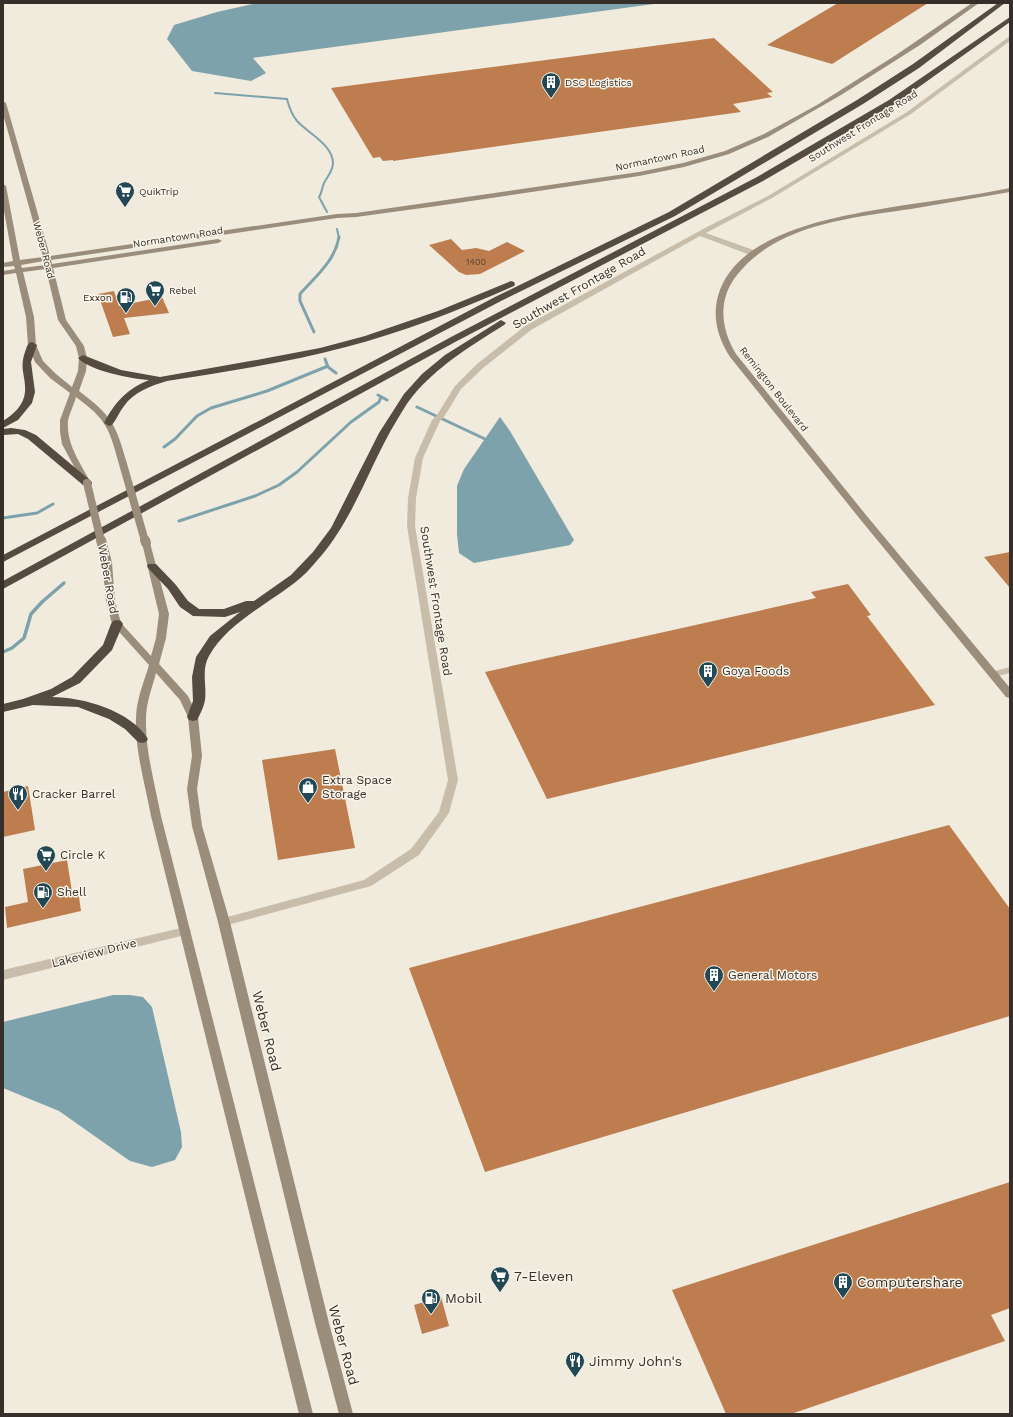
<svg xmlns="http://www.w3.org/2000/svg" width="1013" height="1417" font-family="'Work Sans',sans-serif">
<rect width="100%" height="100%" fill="#f0ebdd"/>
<path fill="#7ea2ac" d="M257,3H661L253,58L266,73L251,81L192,71L167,39L174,25L217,12Z
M500,417L510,431L574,540L570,545L474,563L459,553L457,534V486L464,469Z
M113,995H130L143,997L152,1007L181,1132L182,1147L175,1160L152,1167L130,1161L59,1111L3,1088V1022Z"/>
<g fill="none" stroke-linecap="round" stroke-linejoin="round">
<path stroke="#7ea2ac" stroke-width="2" d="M215,93L287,99C289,107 292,115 297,121C308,133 333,145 333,163C333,171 327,177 324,183C322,187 322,193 319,197L327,212
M337,229L339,238"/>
<path stroke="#7ea2ac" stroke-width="3" d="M314,332L300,301V294C315,277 335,261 339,237
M325,359L328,367L336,373
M378,395L387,400
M417,407L485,439
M164,447L175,439L197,416L211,408L267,391L328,366
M3,518L37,513L53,504
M179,521L255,496L279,485L297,472L351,422L379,402L381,397"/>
<path stroke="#7ea2ac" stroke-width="3.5" d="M3,652L12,648L24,638L31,614L42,602L64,583"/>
</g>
<path fill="#bd7d4e" d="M838,3H928L832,64L767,45Z
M714,38L773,92L767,93L772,97L733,104L741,112L393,161V160L383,161L380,157L373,158L331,88Z
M451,239L462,250L476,248L489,251L507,242L525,251L480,274L466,275L459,272L429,245Z
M114,291L119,306L162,297L169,313L124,318L130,334L113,337L98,294Z
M1010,552V588L984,557Z
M848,584L871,615L867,616L935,705L547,799L485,672L816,598L811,592Z
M335,749L355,848L278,860L262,760Z
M28,786L35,830L3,837V792Z
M949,825L1010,909V1016L485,1172L409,968Z
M67,860L72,892L78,890L81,911L7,928L5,907L28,902L23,869Z
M1010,1182V1308L991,1315L1005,1341L791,1414H726L672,1290Z
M441,1297L449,1326L422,1334L414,1305Z"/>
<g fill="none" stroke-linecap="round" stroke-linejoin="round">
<path fill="#c8bdaa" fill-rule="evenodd" d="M1010,36V41L911,114L772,198L706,233L756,251V255H750L700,236L531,330L483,368L461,389L444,417L440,421L423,458L416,498L415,526L458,780L449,813L419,855L371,886L224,926L220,925L218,922L220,919L224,918L364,880L411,849L439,812L448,780L407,526L408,498L415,458L432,420L437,415L455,386L477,364L525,326L705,228L768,196L907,112Z
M1010,667V673L994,677L989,674L991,672Z
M185,927L189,928L191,931L189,934L3,980V970Z"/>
<path fill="#9b8d7b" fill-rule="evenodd" d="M972,3H979L920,45L841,95L768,137L729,154L684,167L639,176L437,206L356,217L337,218L51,260L52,264L218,239L222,241L218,243L53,268L66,320L84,346L87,358L86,371L79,391C112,416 116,424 127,464L123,467L119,464C109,428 107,420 76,397C74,405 69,414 68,421C66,444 81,464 91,483L90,485H84L62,444L60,432V420L70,393L50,378L35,362L28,345L26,317L16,273L3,275V271L15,269L14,266L3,267V263L13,261L3,205V184L6,186L20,260L43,257L3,114V101L6,103L50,256L337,214L356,213L639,172L683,163L725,151L764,134L817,105L896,55ZM44,261L45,265L22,268L21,265ZM46,269L58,320L76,346L79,358L78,371L72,387L56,374L43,361L36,345L34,317L23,272Z
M1010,188V192C977,198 944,203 911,209C851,218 777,224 737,275C717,300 721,329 736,354L866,515L1010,688V698L1006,697L860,519L730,357C718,338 712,318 718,296C737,228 847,215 905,205C940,200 975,195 1010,188Z
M146,540L150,543L169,614L166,638L159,664L188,696L198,717L202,756L197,789L202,826L230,922L329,1323L353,1414H339L315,1323L218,922L192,826L187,789L192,756L188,717L180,700L156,673C152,688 146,703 146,718C145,751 155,784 161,816L313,1414H299L151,816C145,784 135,751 136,719C136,700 144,682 149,665L112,624L106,601L102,563L107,560L112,563L115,601L121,623L151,656L156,638L159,614L142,543Z"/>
<path fill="#564b41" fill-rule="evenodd" d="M998,3H1005L919,68L863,104L675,216L501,301L3,562V555L495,297L669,212L857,100L913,64Z
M1010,17V22L895,104L763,181L457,341L3,589V581L451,337L757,177L889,100Z
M511,281L514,282L515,284L514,286C459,310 404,332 346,347C287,363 227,371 167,381C150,386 134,392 124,406C119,412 117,419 112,425L109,426L104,423C115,402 127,389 149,380C132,379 90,371 78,358L83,355L121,370L160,377L262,359L320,348L365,336L438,311Z
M501,320L506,323L504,325C471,346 437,366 412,397C406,404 402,412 397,420C370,464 355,516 321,556C314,564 306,574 298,580C270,603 227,623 209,656C201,670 207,686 205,700C204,706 200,715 197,720L193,721L189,720L187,717L193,701L192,677L196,657L210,636L240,612L225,617L193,616L180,607L168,589L148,568L147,566L148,564H156L176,585L188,601L199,609H224L246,601H254L291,575L313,552L331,528L379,433L404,394L422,374L445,355Z
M32,342L37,345L31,362L35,392L32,403L18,420L3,428V421C13,415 24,405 25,392C26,376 19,369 25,352C27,347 27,343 32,342Z
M11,428L25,430L36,435L91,481L92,483L91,485H83L28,439L18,434L3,435V429Z
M117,620L121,621L123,624L112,650L80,683L52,697C83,697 131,711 148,739L146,742L142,743L138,742L125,729L109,719L78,707L33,705L3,712V704L23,699L51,689L72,677L103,645L111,624L113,621Z"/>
<path stroke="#9b8d7b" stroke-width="8" d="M123,464L145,541
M87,483L101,541"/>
<path stroke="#9b8d7b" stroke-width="10" d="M101,540L107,563
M145,540L146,543"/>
</g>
<defs>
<g id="building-pin" transform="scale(1)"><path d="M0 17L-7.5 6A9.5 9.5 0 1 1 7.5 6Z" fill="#214854" stroke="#f8f4e9"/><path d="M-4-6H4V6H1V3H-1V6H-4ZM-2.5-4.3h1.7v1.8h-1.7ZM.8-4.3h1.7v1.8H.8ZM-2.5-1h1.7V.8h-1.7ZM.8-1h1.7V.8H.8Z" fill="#fff"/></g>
<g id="supermarket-pin" transform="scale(1)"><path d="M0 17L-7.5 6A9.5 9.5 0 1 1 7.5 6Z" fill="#214854" stroke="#f8f4e9"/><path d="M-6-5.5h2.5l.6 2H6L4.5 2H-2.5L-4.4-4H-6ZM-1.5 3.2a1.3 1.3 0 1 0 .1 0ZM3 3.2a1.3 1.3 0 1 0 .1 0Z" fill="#fff"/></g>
<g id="fuel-pin" transform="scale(1)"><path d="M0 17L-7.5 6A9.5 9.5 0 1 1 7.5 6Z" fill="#214854" stroke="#f8f4e9"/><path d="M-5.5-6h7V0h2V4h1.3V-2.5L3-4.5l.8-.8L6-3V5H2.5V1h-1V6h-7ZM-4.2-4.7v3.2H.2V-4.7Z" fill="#fff"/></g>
<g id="shop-pin" transform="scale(1)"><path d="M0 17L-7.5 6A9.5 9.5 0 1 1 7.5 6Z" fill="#214854" stroke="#f8f4e9"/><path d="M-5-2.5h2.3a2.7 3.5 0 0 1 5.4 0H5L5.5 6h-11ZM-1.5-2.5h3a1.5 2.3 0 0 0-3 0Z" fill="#fff"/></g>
<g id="restaurant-pin" transform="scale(1)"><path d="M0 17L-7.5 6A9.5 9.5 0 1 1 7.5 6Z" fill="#214854" stroke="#f8f4e9"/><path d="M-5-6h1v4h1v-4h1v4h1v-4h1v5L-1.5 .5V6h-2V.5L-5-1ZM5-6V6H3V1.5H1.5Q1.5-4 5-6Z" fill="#fff"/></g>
</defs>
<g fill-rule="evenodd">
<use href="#building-pin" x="551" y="82"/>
<use href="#supermarket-pin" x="125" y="191"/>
<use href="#supermarket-pin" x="155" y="290"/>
<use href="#fuel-pin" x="126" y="297"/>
<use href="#building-pin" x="708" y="671"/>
<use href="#shop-pin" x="308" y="787"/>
<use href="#restaurant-pin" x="18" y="794"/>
<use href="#supermarket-pin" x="46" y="855"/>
<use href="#fuel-pin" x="43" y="892"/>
<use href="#building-pin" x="714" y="975"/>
<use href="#supermarket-pin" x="500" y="1276"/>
<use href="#building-pin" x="843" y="1282"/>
<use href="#fuel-pin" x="431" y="1298"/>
<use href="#restaurant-pin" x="575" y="1361"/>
</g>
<g text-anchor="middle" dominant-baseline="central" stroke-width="3" stroke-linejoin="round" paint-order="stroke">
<g font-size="9" fill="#584232">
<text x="476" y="262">1400</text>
</g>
<g font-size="10" fill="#362f29" stroke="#f8f4e9" text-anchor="start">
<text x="565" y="82">DSC Logistics</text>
<text x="139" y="191">QuikTrip</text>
<text x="169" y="290">Rebel</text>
<text x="112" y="297" text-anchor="end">Exxon</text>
</g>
<g font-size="10" fill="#362f29" stroke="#f8f4e9">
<text transform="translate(863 126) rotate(-32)">Southwest Frontage Road</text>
<text transform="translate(660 158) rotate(-12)">Normantown Road</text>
<text transform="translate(178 237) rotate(-9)">Normantown Road</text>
<text transform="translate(44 250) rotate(75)">Weber Road</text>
<text transform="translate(774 389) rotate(52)">Remington Boulevard</text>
</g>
<g font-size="12" fill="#362f29" stroke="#f8f4e9">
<text transform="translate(579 288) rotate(-30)">Southwest Frontage Road</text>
<text transform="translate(108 579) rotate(80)">Weber Road</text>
<text transform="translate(436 601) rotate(81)">Southwest Frontage Road</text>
<text transform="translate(94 953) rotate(-14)">Lakeview Drive</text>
</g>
<g font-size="12" fill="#362f29" stroke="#f8f4e9" text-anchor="start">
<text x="722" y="671">Goya Foods</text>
<text x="322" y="780">Extra Space<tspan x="322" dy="14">Storage</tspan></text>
<text x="32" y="794">Cracker Barrel</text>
<text x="60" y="855">Circle K</text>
<text x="57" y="892">Shell</text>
<text x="728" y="975">General Motors</text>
</g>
<g font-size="14" fill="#362f29" stroke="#f8f4e9">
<text transform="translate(267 1031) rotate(76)">Weber Road</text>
<text transform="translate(344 1345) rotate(75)">Weber Road</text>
</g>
<g font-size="14" fill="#362f29" stroke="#f8f4e9" text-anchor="start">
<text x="514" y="1276">7-Eleven</text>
<text x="857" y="1282">Computershare</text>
<text x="445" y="1298">Mobil</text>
<text x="589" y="1361">Jimmy John's</text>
</g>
</g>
<rect width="1013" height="1417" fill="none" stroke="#362f29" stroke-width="8"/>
</svg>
